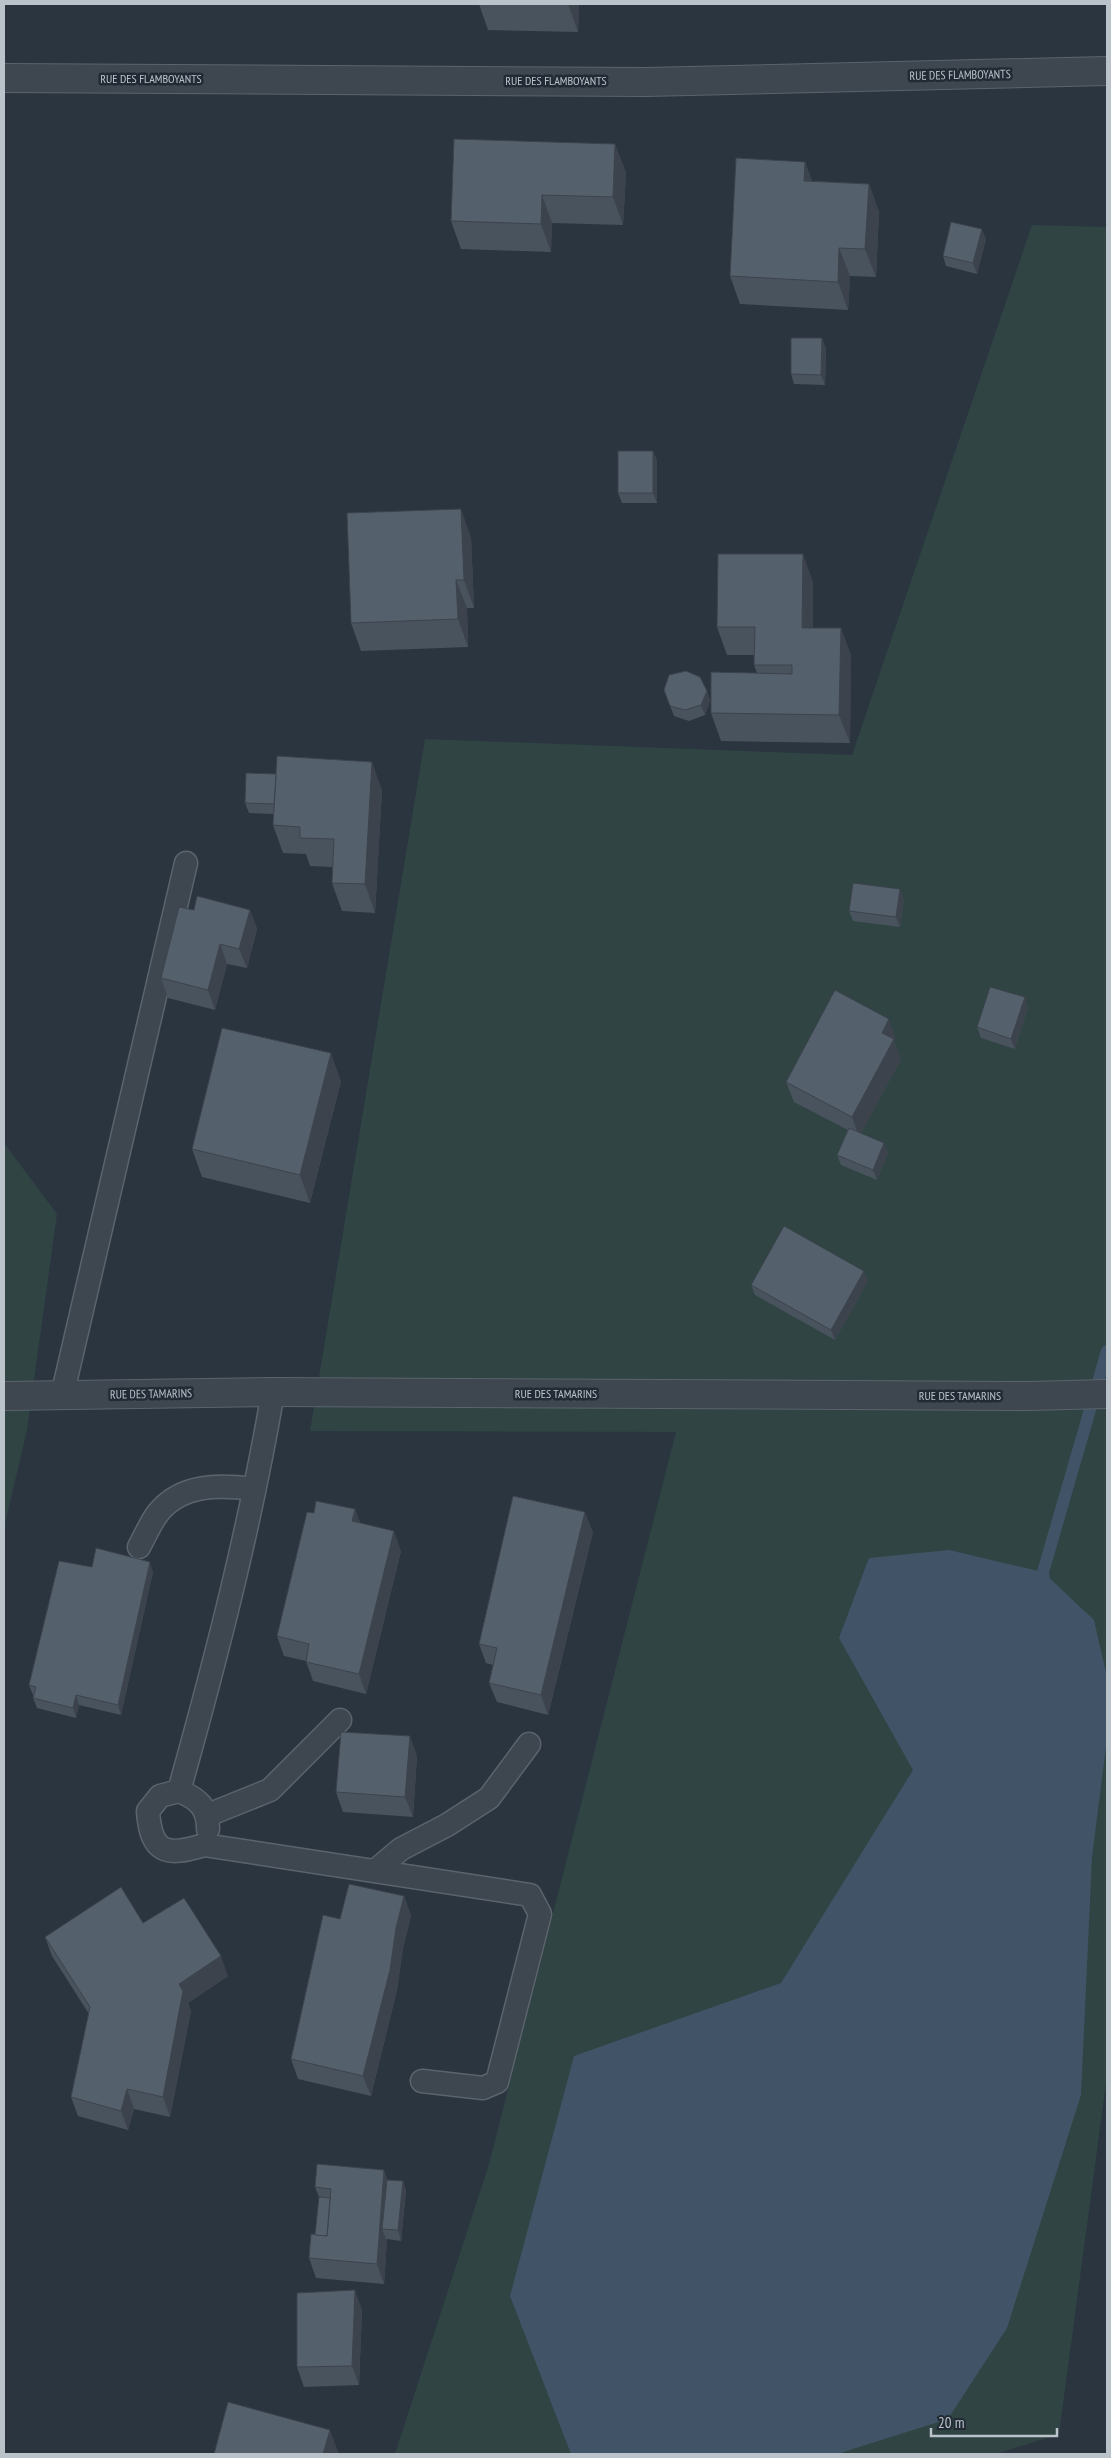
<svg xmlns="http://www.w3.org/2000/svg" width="1111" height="2458" viewBox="0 0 1111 2458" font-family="'PT Sans Narrow',sans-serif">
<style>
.green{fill:#2f4443}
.water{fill:#415467}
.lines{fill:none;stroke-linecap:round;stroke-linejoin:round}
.stream{stroke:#415467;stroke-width:12}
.service-casing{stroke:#5b646d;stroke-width:25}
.minor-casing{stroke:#5b646d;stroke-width:30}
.service{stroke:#3e4650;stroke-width:22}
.minor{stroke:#3e4650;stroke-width:28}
.wall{fill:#49535e}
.shaded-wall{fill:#3c434c}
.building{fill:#55606d;stroke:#3c434c}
.labels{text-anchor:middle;stroke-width:5;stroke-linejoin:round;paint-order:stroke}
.street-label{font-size:12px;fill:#bac2ca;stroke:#222b35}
</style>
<rect width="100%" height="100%" fill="#2a3540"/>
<!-- green -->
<g class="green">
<polygon points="1032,225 1107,227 1107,2076 1059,2434 996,2454 395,2454 489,2164 676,1432 310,1431 425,739 852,755"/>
<polygon points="4,1143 57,1214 27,1430 4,1528"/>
</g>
<!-- water -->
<polygon class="water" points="949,1550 1043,1572 1094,1620 1107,1677 1107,1739 1092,1857 1081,2095 1007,2328 948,2419 837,2454 571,2454 510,2296 574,2056 781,1983 913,1770 839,1638 869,1558"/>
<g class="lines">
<!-- stream -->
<polyline class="stream" points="1045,1589 1043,1572 1107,1351"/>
<!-- service casing -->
<g class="service-casing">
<g id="service">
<path d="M273,1392c-23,135 -57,267 -94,399l-19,5 -12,15c3,42 18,46 56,34l326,50 10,19 -43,168 -14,6 -61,-7"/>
<polyline points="62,1396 186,863"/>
<path d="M139,1547c6,-11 12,-25 19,-34 24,-30 62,-28 96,-24"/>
<path d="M179,1791c20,8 29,17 29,38"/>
<polyline points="208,1815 270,1790 340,1720"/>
<polyline points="375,1871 401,1849 447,1825 489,1798 529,1744"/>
</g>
</g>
<!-- minor casing -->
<g class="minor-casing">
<g id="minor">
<polyline points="4,78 646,82 1107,71"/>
<polyline points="4,1396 273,1392 1028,1396 1107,1394"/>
</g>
</g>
<!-- service -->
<use href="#service" class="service"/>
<!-- minor -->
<use href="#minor" class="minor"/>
</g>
<!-- wall -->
<g class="wall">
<polygon points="479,4 579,4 578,32 488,30"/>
<polygon points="805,162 812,181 869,184 879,212 876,277 850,276 848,310 740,304 730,276"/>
<polygon points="626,172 623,225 552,223 551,252 461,249 451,221"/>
<polygon points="986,239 977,274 946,266 943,256"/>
<polygon points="826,348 825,385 794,384 791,374"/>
<polygon points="653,451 657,461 657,503 622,503 618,493"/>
<polygon points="471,537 474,608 467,608 468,647 361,651 351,623"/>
<polygon points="813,582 813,628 841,628 851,656 850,743 721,741 711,713 757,673 754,665 754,655 727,655 717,627"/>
<polygon points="664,690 707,691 710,701 705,715 689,721 674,716"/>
<polygon points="382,790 375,913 342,911 332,883 332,867 310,866 306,854 283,853 273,825 273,814 249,813 245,803"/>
<polygon points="904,899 900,927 853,921 849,911"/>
<polygon points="194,910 250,910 257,929 247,968 227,964 215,1010 168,998 161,978"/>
<polygon points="1025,997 1028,1008 1015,1049 981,1038 977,1027"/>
<polygon points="896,1038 894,1041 901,1059 861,1133 888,1153 877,1180 841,1165 837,1155 848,1130 794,1102 786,1082"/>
<polygon points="341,1081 310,1203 202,1177 192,1149"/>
<polygon points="868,1281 835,1340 755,1295 751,1285"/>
<polygon points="355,1509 360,1523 401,1551 366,1694 313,1681 306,1661 284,1656 277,1636 314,1513"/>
<polygon points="593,1532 548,1715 497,1702 489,1683 493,1665 486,1663 479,1644"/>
<polygon points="92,1567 153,1572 121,1715 79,1705 76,1718 37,1708 33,1698 34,1696 33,1695 29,1685"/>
<polygon points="417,1756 413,1817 343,1812 336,1792"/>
<polygon points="404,1896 411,1916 403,1948 397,1990 371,2096 298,2079 291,2059 340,1919"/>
<polygon points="143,1923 228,1976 188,2003 191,2011 170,2117 134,2109 128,2130 78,2116 71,2097 89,2014 52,1956 45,1937"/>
<polygon points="387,2180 403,2181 406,2191 401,2241 387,2239 384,2284 316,2278 309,2258 315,2235 319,2197 315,2187"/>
<polygon points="362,2310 359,2385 304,2387 297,2367"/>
</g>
<!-- shaded-wall -->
<g class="shaded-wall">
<polygon points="568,4 579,4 578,32"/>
<polygon points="615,144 626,172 623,225 613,197"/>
<polygon points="805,162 815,190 804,181"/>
<polygon points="869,184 879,212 876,277 865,249"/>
<polygon points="542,195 552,223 551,252 541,224"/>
<polygon points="982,229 986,239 977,274 973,263"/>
<polygon points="839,248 850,276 848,310 838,282"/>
<polygon points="822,338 826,348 825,385 821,375"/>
<polygon points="653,451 657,461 657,503 653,493"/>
<polygon points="461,509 471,537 474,608 464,580"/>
<polygon points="803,554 813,582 813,656 802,628"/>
<polygon points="456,580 467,608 468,647 458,619"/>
<polygon points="841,628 851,656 850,743 839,715"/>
<polygon points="707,691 710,701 705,715 701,705"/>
<polygon points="372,762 382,790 375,913 365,884"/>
<polygon points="900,889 904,899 900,927 896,917"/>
<polygon points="250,910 257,929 247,968 239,949"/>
<polygon points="220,944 227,964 215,1010 208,990"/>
<polygon points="1025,997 1028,1008 1015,1049 1011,1039"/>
<polygon points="889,1019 896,1038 894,1041 901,1059 859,1137 852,1117 882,1033"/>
<polygon points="331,1053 341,1081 310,1203 300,1175"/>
<polygon points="884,1143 888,1153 877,1180 873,1170"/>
<polygon points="864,1271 868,1281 835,1340 831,1330"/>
<polygon points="355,1509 362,1528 352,1521"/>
<polygon points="585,1512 593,1532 548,1715 541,1695"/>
<polygon points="394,1531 401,1551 366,1694 359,1674"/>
<polygon points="150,1562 153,1572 121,1715 118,1705"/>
<polygon points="76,1695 79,1705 76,1718 73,1708"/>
<polygon points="410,1736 417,1756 413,1817 405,1797"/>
<polygon points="404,1896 411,1916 403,1948 397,1990 371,2096 363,2076 396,1928"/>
<polygon points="221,1956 228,1976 188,2003 191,2011 170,2117 163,2097 179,1984"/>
<polygon points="127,2089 134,2109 128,2130 121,2111"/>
<polygon points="384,2170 391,2190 382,2229 386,2239 387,2239 384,2284 377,2264"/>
<polygon points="403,2181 406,2191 401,2241 398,2230"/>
<polygon points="355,2290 362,2310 359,2385 352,2366"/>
<polygon points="330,2430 339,2454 323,2454"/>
</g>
<!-- building -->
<g class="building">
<polygon points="454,139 615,144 613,197 542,195 541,224 451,221"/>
<polygon points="736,158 805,162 804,181 869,184 865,249 839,248 838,282 730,276"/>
<polygon points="951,222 982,229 973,263 943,256"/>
<polygon points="791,338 822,338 821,375 791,374"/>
<rect x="618" y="451" width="35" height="42"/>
<polygon points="461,509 464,580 456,580 458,619 351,623 347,513"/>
<polygon points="718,554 803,554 802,628 841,628 839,715 711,713 711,672 792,674 792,665 754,665 755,627 717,627"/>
<polygon points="686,671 700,677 707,691 701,705 685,710 670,706 664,690 669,675"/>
<polygon points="277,756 372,762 365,884 332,883 334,839 300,838 300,827 273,825"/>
<polygon points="246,773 276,774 274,804 245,803"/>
<polygon points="853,883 900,889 896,917 849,911"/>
<polygon points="197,896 250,910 239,949 220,944 208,990 161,978 179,907 194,910"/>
<polygon points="990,987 1025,997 1011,1039 977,1027"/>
<polygon points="835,990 889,1019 882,1033 894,1039 852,1117 786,1082"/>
<polygon points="222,1028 331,1053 300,1175 192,1149"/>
<polygon points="849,1128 884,1143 873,1170 837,1155"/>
<polygon points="784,1226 864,1271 831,1330 751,1285"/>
<polygon points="513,1496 585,1512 541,1695 489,1683 497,1648 479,1644"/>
<polygon points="316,1501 355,1509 352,1521 394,1531 359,1674 306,1662 309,1644 277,1636 307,1512 314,1513"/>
<polygon points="96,1548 150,1562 118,1705 76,1695 73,1708 33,1698 36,1687 29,1685 59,1561 92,1567"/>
<polygon points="341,1732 410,1736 405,1797 336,1792"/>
<polygon points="349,1884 404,1896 396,1928 390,1970 363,2076 291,2059 323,1915 340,1919"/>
<polygon points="121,1887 143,1923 184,1898 221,1956 179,1984 183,1991 163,2097 127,2089 121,2111 71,2097 90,2007 45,1937"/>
<polygon points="317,2164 384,2170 377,2264 309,2258 311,2234 327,2236 331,2189 315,2187"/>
<polygon points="387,2180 403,2181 398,2230 382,2229"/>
<polygon points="319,2197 330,2198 327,2236 315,2235"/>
<polygon points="355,2290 352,2366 297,2367 297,2293"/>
<polygon points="228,2402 330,2430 323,2454 214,2454"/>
</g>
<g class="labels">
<!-- street labels -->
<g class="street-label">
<text transform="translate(960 75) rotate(-1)" y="4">RUE DES FLAMBOYANTS</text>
<text x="151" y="83">RUE DES FLAMBOYANTS</text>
<text x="556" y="85">RUE DES FLAMBOYANTS</text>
<text transform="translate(151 1394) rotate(-1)" y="4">RUE DES TAMARINS</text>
<text x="556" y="1398">RUE DES TAMARINS</text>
<text x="960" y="1400">RUE DES TAMARINS</text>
</g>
</g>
<!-- border -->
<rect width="1111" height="2458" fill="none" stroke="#bac2ca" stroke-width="10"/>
<!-- scale -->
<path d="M931 2428v8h126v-8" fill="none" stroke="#bac2ca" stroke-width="2.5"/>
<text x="938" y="2428" font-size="15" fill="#bac2ca" stroke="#222b35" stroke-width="4" paint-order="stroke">20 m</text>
</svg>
